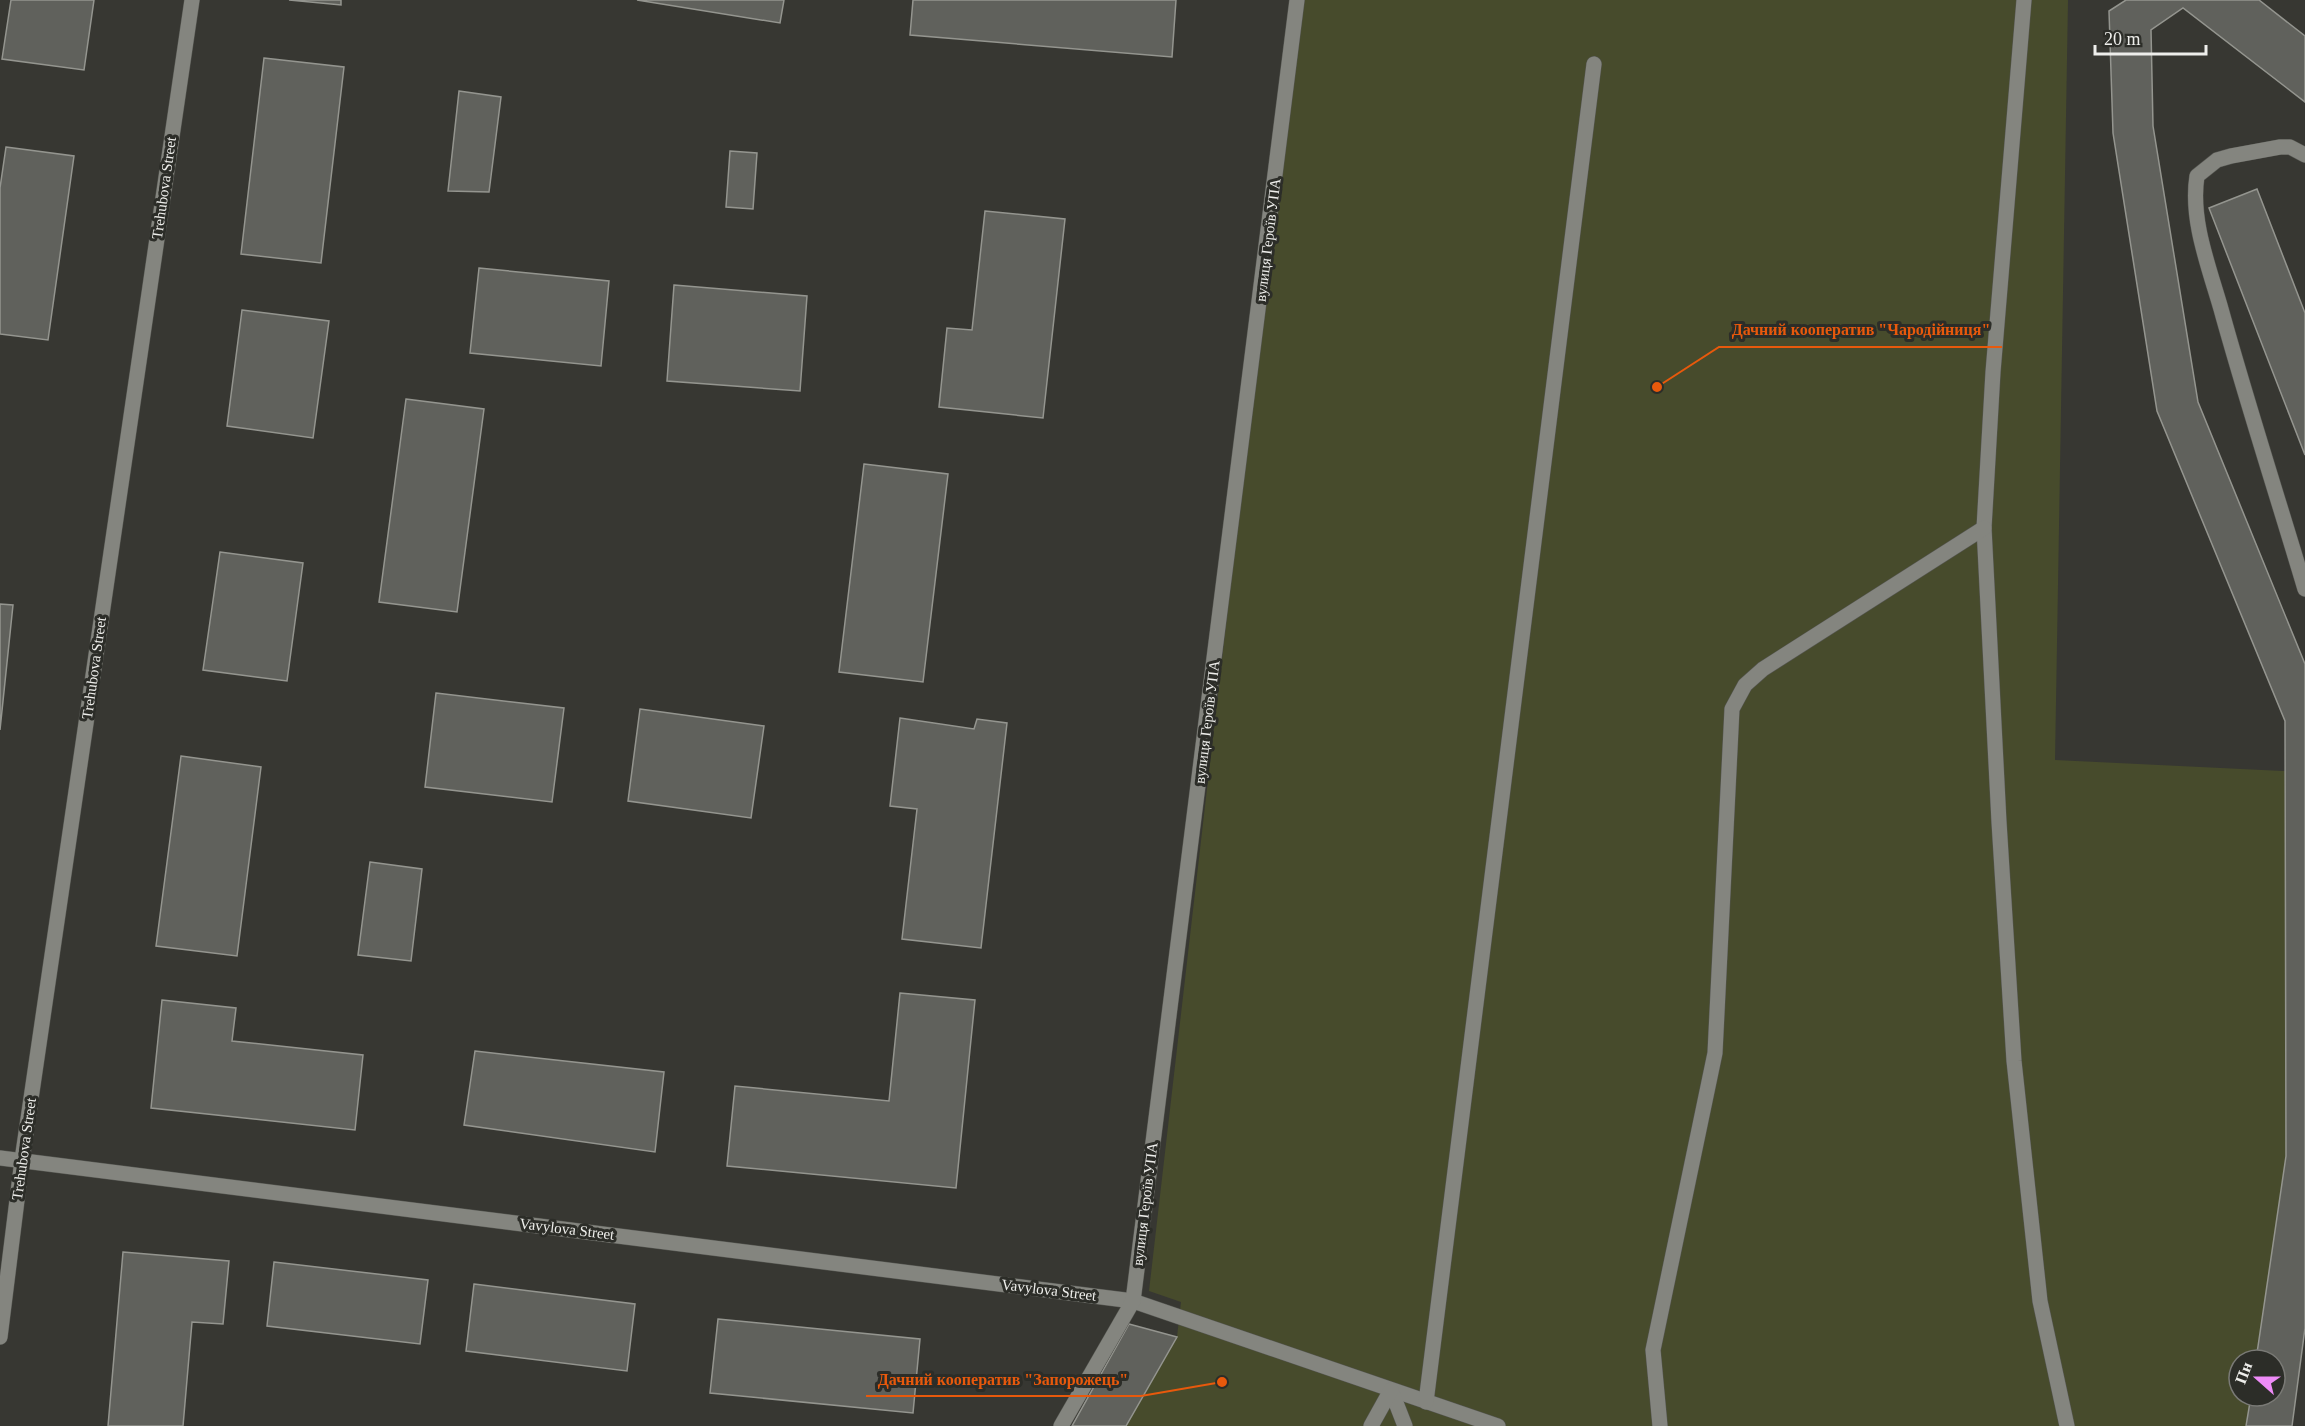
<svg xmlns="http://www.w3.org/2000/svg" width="2305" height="1426" viewBox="0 0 2305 1426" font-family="Georgia,serif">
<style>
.green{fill:#474b2c}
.building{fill:#60615c;stroke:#94958f;stroke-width:1.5}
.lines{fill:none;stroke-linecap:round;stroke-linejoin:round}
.service-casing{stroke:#545550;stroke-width:16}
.minor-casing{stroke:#545550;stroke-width:16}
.service{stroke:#84857f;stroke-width:15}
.minor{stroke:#84857f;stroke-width:15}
.labels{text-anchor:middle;stroke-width:6;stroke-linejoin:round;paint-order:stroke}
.street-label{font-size:15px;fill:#eeeeeb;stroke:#2c2d28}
.leader{fill:none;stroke:#e8590c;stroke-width:2}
.callout-dot{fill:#e8590c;stroke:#2c2d28;stroke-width:2}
.callout-label{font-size:16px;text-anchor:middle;font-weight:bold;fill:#e8590c;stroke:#2c2d28;stroke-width:6;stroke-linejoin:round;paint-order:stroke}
</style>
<rect width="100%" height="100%" fill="#373732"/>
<!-- green -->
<polygon class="green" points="1289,0 2068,0 2055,760 2305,772 2305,1189 2275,1360 2239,1360 2239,1396 2274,1396 2269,1426 1126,1426 1177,1337 1181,1302 1149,1291 1297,10"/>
<!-- building -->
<g class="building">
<polygon points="11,0 94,0 84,70 2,59"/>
<polygon points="289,0 341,0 341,5"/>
<polygon points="637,0 784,0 780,23"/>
<polygon points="913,0 1176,0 1172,57 910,35"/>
<polygon points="2126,0 2259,0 2305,36 2305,102 2183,8 2151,30 2153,126 2198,402 2305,664 2305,1328 2292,1426 2246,1426 2251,1396 2275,1396 2275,1360 2256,1360 2286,1156 2285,721 2157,411 2113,133 2109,11"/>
<polygon points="264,58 344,67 321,263 241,254"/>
<polygon points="459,91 501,97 489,192 448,191"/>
<polygon points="6,147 74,156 48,340 0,334 0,188"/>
<polygon points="730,151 757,153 753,209 726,207"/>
<polygon points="2257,189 2305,313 2305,455 2209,208"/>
<polygon points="985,211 1065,219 1043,418 939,407 947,328 972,330"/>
<polygon points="479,268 609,281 601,366 470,353"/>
<polygon points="674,285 807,296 800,391 667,381"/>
<polygon points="242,310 329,321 313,438 227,426"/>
<polygon points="406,399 484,409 457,612 379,602"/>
<polygon points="864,464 948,474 923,682 839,672"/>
<polygon points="220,552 303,563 287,681 203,670"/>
<polygon points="0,604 13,605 0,730"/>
<polygon points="436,693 564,708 552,802 425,787"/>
<polygon points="640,709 764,726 751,818 628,801"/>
<polygon points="900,718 974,729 977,719 1007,723 981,948 902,939 917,809 890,806"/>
<polygon points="181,756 261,767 237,956 156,946"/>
<polygon points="370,862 422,869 411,961 358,955"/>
<polygon points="900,993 975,1000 956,1188 727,1166 735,1086 889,1101"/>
<polygon points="162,1000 236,1008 232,1041 363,1055 355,1130 151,1108"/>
<polygon points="475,1051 664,1072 655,1152 464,1125"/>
<polygon points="123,1252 229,1261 223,1324 192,1322 183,1426 108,1426"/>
<polygon points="274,1262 428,1280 420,1344 267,1326"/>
<polygon points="474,1284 635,1304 627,1371 466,1351"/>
<polygon points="718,1319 920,1339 913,1413 710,1393"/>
<polygon points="1129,1324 1177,1337 1126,1426 1072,1426"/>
</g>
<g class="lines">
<!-- service casing -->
<g class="service-casing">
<g id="service">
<polyline points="2024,0 1993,372 1984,528 1999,822 2014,1061 2040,1301 2067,1426"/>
<path d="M2305,155l-15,-8h-10l-49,9 -14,4 -20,16c-7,44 12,91 24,133 26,94 56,186 84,280"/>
<polyline points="1133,1301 1498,1426"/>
<polyline points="1391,1390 1405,1426"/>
<polyline points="1426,1402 1594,64"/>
<polyline points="1371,1426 1391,1390"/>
<polyline points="1660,1426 1653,1350 1715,1053 1732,709 1745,685 1763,669 1984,528"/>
</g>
</g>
<!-- minor casing -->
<g class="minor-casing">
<g id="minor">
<polyline points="0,1158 1133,1301"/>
<polyline points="0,1337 22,1160 192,0"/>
<polyline points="1061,1426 1133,1301 1297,0"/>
</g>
</g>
<!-- service -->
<use href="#service" class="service"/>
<!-- minor -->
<use href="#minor" class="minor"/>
</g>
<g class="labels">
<!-- street labels -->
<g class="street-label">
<text transform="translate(164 188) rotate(-82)" y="5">Trehubova Street</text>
<text transform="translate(1268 240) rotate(-83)" y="5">вулиця Героїв УПА</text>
<text transform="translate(94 668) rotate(-82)" y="5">Trehubova Street</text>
<text transform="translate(1207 722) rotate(-83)" y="5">вулиця Героїв УПА</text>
<text transform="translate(24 1149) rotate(-82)" y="5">Trehubova Street</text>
<text transform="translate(1145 1204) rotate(-83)" y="5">вулиця Героїв УПА</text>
<text transform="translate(567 1229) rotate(7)" y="5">Vavylova Street</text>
<text transform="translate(1049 1290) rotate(7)" y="5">Vavylova Street</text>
</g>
</g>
<!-- callouts -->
<path class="leader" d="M1657 387L1719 347H2002M1222 1382L1141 1396H866"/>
<g class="callout-dot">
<circle cx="1657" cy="387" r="6"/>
<circle cx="1222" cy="1382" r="6"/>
</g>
<g class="callout-label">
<text x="1861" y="335">Дачний кооператив "Чародійниця"</text>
<text x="1003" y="1385">Дачний кооператив "Запорожець"</text>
</g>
<!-- north arrow -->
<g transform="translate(2257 1378) rotate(291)"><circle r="28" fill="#2c2d28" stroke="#7a7a76" stroke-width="1.5"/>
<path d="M0-4.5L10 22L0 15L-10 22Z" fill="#ee8bf7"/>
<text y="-9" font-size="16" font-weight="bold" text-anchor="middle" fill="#eeeeeb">Пн</text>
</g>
<!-- scale -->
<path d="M2095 45v9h111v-9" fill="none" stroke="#eeeeeb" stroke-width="3"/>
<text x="2104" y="45" font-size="18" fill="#eeeeeb" stroke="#2c2d28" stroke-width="4.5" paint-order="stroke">20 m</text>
</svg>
